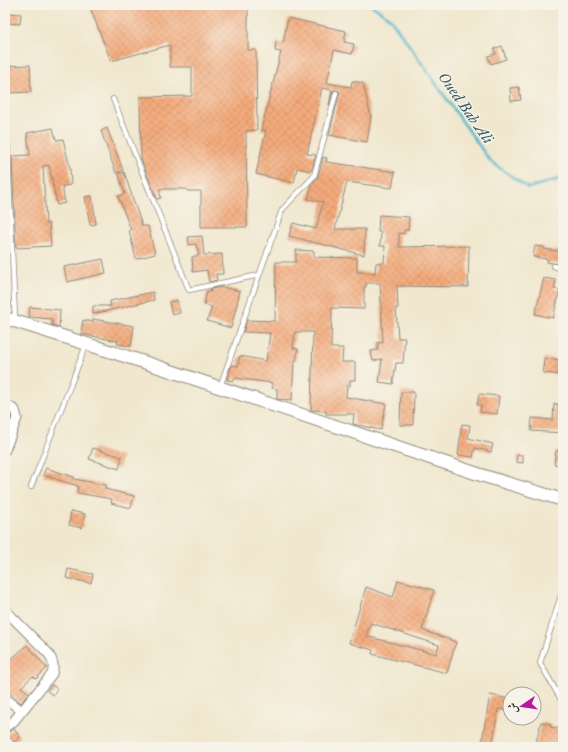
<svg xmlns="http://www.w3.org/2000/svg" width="568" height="752" viewBox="0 0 568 752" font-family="'IM FELL Great Primer',Amiri,serif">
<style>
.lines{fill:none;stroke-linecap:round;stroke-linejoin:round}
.stream{stroke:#4db6ca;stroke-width:2.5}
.building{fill:url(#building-cross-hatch);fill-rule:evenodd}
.service-casing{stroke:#8e897c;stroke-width:6}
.minor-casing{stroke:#8e897c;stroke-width:11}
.secondary-casing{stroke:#8e897c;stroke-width:14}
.service{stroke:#fff;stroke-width:4.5}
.minor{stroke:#fff;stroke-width:9}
.secondary{stroke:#fff;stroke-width:12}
.labels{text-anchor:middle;stroke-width:3;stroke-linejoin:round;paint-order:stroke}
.water-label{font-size:15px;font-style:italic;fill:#375c63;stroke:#f7f3e8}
</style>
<defs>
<pattern id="building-cross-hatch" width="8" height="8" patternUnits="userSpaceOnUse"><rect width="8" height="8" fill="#f4ab7b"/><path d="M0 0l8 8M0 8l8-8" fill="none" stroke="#d1936a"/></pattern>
</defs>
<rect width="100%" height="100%" fill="#f7f3e8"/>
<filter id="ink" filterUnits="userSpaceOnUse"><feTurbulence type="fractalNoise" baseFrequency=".025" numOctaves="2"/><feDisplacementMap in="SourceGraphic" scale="8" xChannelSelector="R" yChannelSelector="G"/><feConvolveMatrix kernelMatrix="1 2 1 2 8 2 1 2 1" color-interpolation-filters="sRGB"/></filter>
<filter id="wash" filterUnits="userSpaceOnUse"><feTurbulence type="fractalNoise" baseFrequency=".012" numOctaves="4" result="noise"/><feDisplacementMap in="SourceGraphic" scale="16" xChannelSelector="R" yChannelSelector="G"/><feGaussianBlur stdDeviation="0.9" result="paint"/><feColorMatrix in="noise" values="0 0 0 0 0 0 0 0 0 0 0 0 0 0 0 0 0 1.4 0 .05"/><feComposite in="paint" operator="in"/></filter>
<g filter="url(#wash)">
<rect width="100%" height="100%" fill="#f0e7ce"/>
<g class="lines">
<!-- stream -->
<polyline class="stream" points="371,5 390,18 490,161 528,188 563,178"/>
</g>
<g id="blocks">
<!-- building -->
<g class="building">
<polygon points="89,5 248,5 248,50 256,50 257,130 246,131 247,227 201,227 201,191 187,191 187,189 159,189 161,198 157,199 141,159 140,97 192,96 192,67 170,67 170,45 111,61"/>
<polygon points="8,13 21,14 20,24 7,23"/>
<polygon points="288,18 346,31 344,42 354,44 352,54 334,50 327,83 351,87 352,81 363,83 371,117 367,142 329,135 340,92 337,90 333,91 329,105 332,90 322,88 307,154 316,155 311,171 297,168 294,183 256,174 266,130 261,130 281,52 275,51 276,42 283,43"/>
<polygon points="502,46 506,59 491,64 488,56 496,54 494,49"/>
<polygon points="30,65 31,92 9,93 8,66"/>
<polygon points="519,87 521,100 511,101 510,88"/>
<polygon points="53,128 56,140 63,139 70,168 71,185 62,186 65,203 57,205 49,165 43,166 46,224 49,224 51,246 16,248 12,156 30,155 27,133"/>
<polygon points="107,128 123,170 116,173 101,131"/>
<polygon points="323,157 327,158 326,162 395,172 392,188 347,182 335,229 365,229 364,255 289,236 293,223 316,229 323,202 308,199 312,184 318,177"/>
<polygon points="124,172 142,226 148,226 155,254 136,259 129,230 131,230 118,196 125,194 118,173"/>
<polygon points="92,196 96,224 90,225 85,197"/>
<polygon points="379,215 409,217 408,230 404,230 404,234 399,233 399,247 469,246 468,287 397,286 398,308 396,308 398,338 405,338 403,363 396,363 393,384 379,382 382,359 373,361 371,351 378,350 378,342 383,343 380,283 366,283 366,287 364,287 364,309 332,308 331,348 343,348 342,362 355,362 355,380 350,380 350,386 347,385 346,397 386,404 381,430 353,424 354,414 326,414 326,411 311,410 313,332 295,332 293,348 298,349 296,361 294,361 292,400 277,399 277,389 272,388 272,383 234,378 234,381 227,380 232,365 238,366 240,356 266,361 270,333 243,332 247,320 275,321 276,262 296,262 296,250 314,251 314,257 357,258 357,272 375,273 376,263 384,263 385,246 380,246 381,232 378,232"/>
<polygon points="202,236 204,255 222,254 223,274 216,274 217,280 209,282 207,270 193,272 192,257 199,255 196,244 189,245 188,237"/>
<polygon points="535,246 544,247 544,249 563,252 563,265 547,262 548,259 533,257"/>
<polygon points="103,259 106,273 67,282 64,267"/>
<polygon points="544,278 556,280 554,289 560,290 553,318 535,314"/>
<polygon points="222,287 240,291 231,328 207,321 212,307 204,305 207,291 211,292 210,289"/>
<polygon points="153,292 154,300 93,314 93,306 111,306 110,301"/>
<polygon points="177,300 180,313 172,315 169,302"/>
<polygon points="30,307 60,310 59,327 52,325 52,319 29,317"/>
<polygon points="93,319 134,326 131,346 117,344 118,341 81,334 83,320 93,322"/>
<polygon points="544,358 563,360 563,375 543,373"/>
<polygon points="401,392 414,392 413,425 400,425"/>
<polygon points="479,394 499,396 497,414 480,412 481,405 477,405"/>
<polygon points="554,404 563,405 563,433 531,431 532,418 553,420"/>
<polygon points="5,411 10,414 11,418 5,432"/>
<polygon points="462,424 470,425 468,438 493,444 491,452 475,448 473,457 458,455"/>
<polygon points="93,448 122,457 119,469 89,459"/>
<polygon points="556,451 563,452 563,465 554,464"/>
<polygon points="517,455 523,455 523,463 516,462"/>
<polygon points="46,468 74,477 74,479 106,485 105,489 134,496 131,508 111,503 112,499 77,493 78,486 43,475"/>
<polygon points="71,511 85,514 82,528 69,525"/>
<polygon points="68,569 93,574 91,583 66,578"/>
<path d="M398,580l36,10 -12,40 34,12 -9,31 -75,-19 1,-4 -24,-7 17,-56 27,10zM371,623l68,22 -3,9 -70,-18z"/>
<polygon points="27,645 47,668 36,679 33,676 21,687 29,693 21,703 5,688 5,659 8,662"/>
<polygon points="52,685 57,689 53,695 47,691"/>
<polygon points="490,695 510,699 510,711 498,709 492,747 481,747"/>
<polygon points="541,722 551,724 550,727 563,729 563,747 535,747"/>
<polygon points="14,729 20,737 14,742 7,733"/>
</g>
</g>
</g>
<g filter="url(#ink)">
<use href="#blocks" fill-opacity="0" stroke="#8e897c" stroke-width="1"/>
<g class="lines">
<!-- service casing -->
<g class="service-casing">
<g id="service">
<polyline points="5,86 15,320"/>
<polyline points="113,99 189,290 259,275"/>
<polyline points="554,266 563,270"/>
<polyline points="220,387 282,210 314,176 336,93"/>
<polyline points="31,487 86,345"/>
<polyline points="563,589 540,663 563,703"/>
</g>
</g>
<!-- minor casing -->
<g class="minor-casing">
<g id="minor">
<polyline points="5,404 15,410 17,418 5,450"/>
<path d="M5,610l43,43c5,7 7,13 4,21l-30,37 -17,-13"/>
<polyline points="5,727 13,722 22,711"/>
</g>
</g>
<!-- secondary casing -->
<g class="secondary-casing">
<polyline id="secondary" points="5,318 153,365 484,476 563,500"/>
</g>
<!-- service -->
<use href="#service" class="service"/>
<!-- minor -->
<use href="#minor" class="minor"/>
<!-- secondary -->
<use href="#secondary" class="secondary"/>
</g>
</g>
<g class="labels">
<!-- water labels -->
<g class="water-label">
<text transform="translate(466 108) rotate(55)" y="5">Oued Bab Ali</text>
</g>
</g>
<!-- margin -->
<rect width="568" height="752" fill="none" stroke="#f7f3e8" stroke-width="20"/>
<!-- north arrow -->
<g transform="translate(522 706) rotate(257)"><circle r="19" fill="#f7f3e8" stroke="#a5a39c"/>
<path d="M0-3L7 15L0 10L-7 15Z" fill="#b5179e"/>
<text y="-6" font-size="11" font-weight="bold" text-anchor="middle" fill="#2b2b2b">ش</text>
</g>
</svg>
